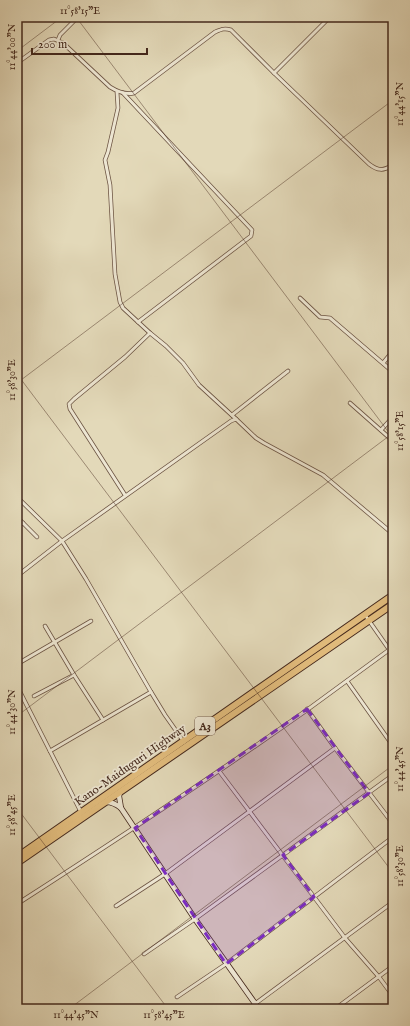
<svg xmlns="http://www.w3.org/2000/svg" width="410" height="1026" viewBox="0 0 410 1026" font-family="'IM FELL English',serif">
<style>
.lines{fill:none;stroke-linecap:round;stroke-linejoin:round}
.street-casing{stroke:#6c5443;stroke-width:4.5}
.secondary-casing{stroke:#44281c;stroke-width:6}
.highway-casing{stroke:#44281c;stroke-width:8}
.street{stroke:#ede6d2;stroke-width:3}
.secondary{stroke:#ede6d2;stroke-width:4.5}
.highway{stroke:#e2bc7c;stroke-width:6}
.marked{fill:#7b2cbf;fill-opacity:0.2;stroke:#7b2cbf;stroke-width:3;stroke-dasharray:8 5;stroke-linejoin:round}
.ticks{fill:none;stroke:#44281c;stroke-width:1;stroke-opacity:0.45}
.labels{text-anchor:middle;stroke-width:3.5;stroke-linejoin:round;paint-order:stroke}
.shield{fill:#ede6d2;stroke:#776153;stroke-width:1}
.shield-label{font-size:11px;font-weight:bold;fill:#44281c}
.street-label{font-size:12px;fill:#44281c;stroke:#ede6d2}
.neatline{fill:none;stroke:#44281c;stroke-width:1.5}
.ticks-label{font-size:10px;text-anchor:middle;fill:#44281c}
</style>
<rect width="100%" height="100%" fill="#e3d9b9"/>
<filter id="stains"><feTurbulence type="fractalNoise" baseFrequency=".005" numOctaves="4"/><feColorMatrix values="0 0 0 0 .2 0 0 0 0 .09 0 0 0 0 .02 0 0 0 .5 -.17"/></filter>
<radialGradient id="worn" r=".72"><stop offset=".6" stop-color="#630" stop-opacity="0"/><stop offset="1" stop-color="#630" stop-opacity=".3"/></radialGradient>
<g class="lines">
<!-- street casing -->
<g class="street-casing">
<g id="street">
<polyline points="389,17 393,21"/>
<polyline points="58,40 60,35 78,17"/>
<path d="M17,63l32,-23 5,-1 9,4 47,44c8,5 15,8 24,6l81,-61c7,-3 10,-4 16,-2l43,43 56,-56"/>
<path d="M274,73l95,91c9,7 14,7 24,1"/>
<polyline points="117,92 118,108 108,152 105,160 110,185 115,274 120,302 123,308 150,333 166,346 183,363 199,385 236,419"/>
<polyline points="123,93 252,230 251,236 138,322"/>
<polyline points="300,298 320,317 330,318 393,372"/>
<polyline points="383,363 393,351"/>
<polyline points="350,403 393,441"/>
<polyline points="232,415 288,371"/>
<polyline points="381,430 393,417"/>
<polyline points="125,495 70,409 69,404 74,399 125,357 150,333"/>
<polyline points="17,497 62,541 86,579 151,692 165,715 184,742"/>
<polyline points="17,517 37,537"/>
<polyline points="17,527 23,523"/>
<polyline points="17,576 62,541 231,421 236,419 256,438 264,443 323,475 393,534"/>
<polyline points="365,615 393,655"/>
<polyline points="45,626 74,675 103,720"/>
<polyline points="19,663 91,621"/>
<polyline points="347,681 393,746"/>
<polyline points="17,686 81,812"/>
<polyline points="34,696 74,675"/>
<polyline points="307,709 335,748 393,824"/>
<polyline points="50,751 151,692"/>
<polyline points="219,771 345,938 379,977 393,996"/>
<path d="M17,904c98,-63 195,-127 290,-194 29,-21 57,-42 86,-63"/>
<polyline points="116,906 165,874 335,748"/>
<polyline points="144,954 195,919 393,775"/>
<polyline points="177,997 226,964 393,837"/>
<polyline points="248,1009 393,902"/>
<polyline points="335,1009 393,966"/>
</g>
</g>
<!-- secondary casing -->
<g class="secondary-casing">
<g id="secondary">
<polyline points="120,792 119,796 121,808"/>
<path d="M106,802c6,0 10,2 15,6l74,111 64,90"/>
</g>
</g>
<!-- highway casing -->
<g class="highway-casing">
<g id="highway">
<polyline points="17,857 393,595"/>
<polyline points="17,863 393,604"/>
</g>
</g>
<!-- street -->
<use href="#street" class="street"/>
<!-- secondary -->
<use href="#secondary" class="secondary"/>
<!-- highway -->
<use href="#highway" class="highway"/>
</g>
<!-- marked area -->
<path class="marked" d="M307,709l62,84 -86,62 31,42 -88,67 -91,-136z"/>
<!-- ticks -->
<path class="ticks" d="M76,17l317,421M17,51l45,-34M17,374l376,499M17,383l376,-283M17,716l376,-283M17,808l151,201M69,1009l324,-244"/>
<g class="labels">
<!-- shield labels -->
<rect class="shield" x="195" y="717" width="20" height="18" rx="3"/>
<g class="shield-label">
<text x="205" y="730">A3</text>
</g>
<!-- street labels -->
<g class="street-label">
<text transform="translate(130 765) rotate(-35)" y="4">Kano-Maiduguri Highway</text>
</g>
</g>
<!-- margin -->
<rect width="410" height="1026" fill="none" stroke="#e3d9b9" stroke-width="44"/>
<!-- scale -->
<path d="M32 48v6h115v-6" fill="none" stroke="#44281c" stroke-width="2"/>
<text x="38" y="48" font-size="12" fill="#44281c" stroke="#ede6d2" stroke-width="3" paint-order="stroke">200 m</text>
<rect x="22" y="22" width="366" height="982" class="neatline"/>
<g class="ticks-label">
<text x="80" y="14">11°58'15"E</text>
<text transform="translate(11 47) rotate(-90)" y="4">11°44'00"N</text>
<text transform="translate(399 104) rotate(-90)" y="4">11°44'15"N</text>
<text transform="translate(11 380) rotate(-90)" y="4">11°58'30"E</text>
<text transform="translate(399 431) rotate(-90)" y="4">11°58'15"E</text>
<text transform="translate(11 712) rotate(-90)" y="4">11°44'30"N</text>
<text transform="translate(399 769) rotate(-90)" y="4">11°44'45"N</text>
<text transform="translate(11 815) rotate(-90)" y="4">11°58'45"E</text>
<text transform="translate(399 866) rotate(-90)" y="4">11°58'30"E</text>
<text x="76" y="1018">11°44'45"N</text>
<text x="164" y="1018">11°58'45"E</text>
</g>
<rect width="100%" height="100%" filter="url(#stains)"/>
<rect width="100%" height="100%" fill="url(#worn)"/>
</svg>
